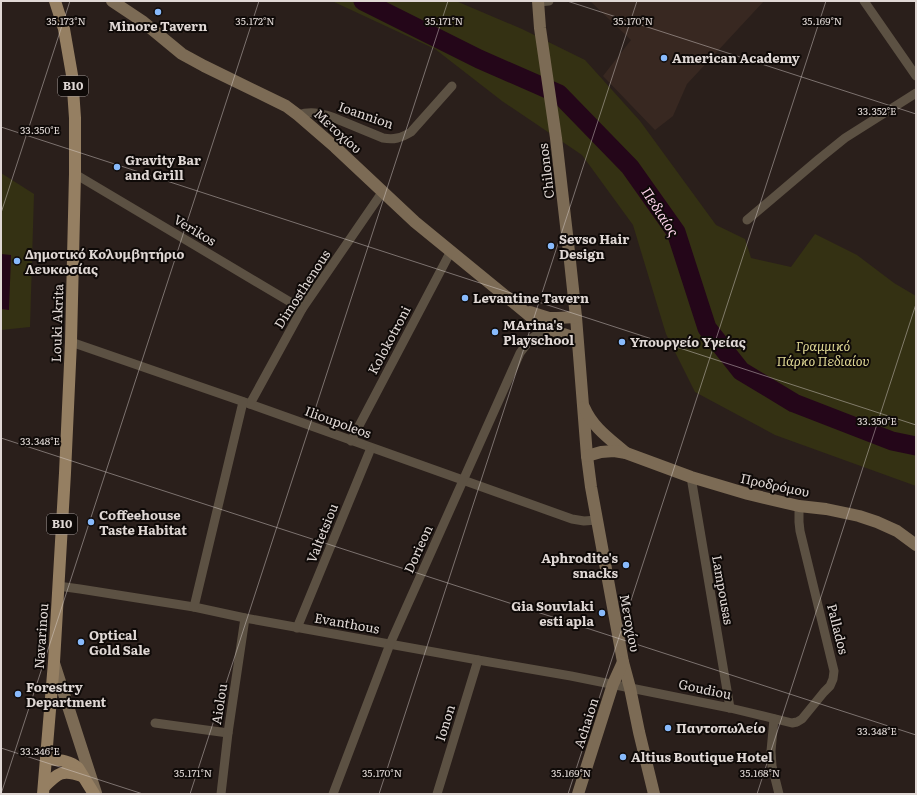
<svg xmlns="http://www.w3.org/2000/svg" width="917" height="795" viewBox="0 0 917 795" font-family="Literata,serif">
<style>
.built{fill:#382821}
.green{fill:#343113}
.water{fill:#240619}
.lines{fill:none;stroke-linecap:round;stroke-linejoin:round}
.river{stroke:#240619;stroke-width:19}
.street{stroke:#5c5143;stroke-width:9}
.secondary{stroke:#7c6b55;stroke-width:12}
.primary{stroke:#957f62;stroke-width:12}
.ticks{fill:none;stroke:#e0d8d5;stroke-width:1;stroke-opacity:0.45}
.poi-dot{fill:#88bafc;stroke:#0f0a08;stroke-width:1.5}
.labels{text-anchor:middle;stroke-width:4;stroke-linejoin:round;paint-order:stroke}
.shield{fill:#0f0a08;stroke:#a19a98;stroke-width:1}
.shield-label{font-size:12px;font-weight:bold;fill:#e0d8d5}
.poi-label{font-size:13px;font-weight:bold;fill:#e0d8d5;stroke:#0f0a08;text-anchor:start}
.street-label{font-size:13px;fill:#e0d8d5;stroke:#0f0a08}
.park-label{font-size:13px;font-style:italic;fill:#ded793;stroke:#0f0a08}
.water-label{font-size:14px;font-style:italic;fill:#fbd3e9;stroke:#0f0a08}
.ticks-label{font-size:10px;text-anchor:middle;fill:#e0d8d5;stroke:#0f0a08;stroke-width:4;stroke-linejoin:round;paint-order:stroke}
</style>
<rect width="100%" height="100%" fill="#2a1f1b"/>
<!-- built -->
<polygon class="built" points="590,1 764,1 687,84 673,116 655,130 603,76 631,40"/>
<!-- green -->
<g class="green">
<polygon points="332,1 456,1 522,29 585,60 640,121 716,225 745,239 751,258 791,267 815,234 857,255 894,283 916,296 916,486 775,435 695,392 666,334 633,225 582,155 502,101 435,49"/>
<polygon points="1,173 34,194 30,327 1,330"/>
</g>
<!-- water -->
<polygon class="water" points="1,254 11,255 9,310 1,309"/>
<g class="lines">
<!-- river -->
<polyline class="river" points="363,1 479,59 559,94 630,167 676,232 707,328 741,371 794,403 892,441 916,446"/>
<!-- street -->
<g class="street">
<polyline points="864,1 916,76"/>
<polyline points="538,2 549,1"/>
<path d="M298,115c12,-4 22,-2 34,2l51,21c11,2 18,0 28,-6l41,-46"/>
<polyline points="75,174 302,309"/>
<polyline points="747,220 819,159 845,138 916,93"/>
<polyline points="71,342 250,404 572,519 584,521 597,520"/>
<polyline points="250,404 302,309 383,191"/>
<polyline points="351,441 451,251"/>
<polyline points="691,477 730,708"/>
<polyline points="58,586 80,589 194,607 245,618 478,660 571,676 730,708 792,723 797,722 802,719 824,692 830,686 833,679 834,671 800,531 799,522 799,506"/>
<polyline points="194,607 243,402"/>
<polyline points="297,628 371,448"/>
<polyline points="774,719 771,751 772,766 779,794"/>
<polyline points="155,723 228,733"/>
<polyline points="221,794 228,733 245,618"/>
<path d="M333,794l57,-150 130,-291c10,-14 13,-18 30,-24"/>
<polyline points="437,794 478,660"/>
</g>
<!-- secondary -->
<g class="secondary">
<path d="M112,1l30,20 40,33 22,12 82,40 12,9 37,32 80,75 121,99c12,9 27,13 41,17"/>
<polyline points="538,1 540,28 556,138 569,252 576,317 587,456 591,487 623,662 630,688 639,732 654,794"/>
<polyline points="530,312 549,318 557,318 576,317"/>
<path d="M584,407c9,21 26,32 42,46"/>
<polyline points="587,456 601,452 614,451 626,453 691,477 748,494 799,506 826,509 859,516 877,522 897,531 916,545"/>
<polyline points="54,663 96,793"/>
<polyline points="578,794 613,684 623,662"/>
</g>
<!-- primary -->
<g class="primary">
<path d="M46,759c11,1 24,1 32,9l16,26"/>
<path d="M44,787c14,-14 18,-18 38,-11"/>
<polyline points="43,794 54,662 65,473 71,342 75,174 75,118 72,75 64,29 55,1"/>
</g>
</g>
<!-- ticks -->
<path class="ticks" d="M567,1l349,113M1,127l915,298M1,213l69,-212M1,438l915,297M1,748l142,46M1,794l258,-793M190,794l258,-793M379,794l258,-793M568,794l258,-793M757,794l159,-490"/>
<!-- markers -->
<g class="poi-dot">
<circle cx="158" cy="12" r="4"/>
<circle cx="664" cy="58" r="4"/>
<circle cx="117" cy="167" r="4"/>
<circle cx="551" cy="246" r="4"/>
<circle cx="17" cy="261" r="4"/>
<circle cx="465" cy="298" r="4"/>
<circle cx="495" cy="332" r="4"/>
<circle cx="622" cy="342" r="4"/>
<circle cx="91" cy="522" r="4"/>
<circle cx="626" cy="565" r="4"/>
<circle cx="602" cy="613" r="4"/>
<circle cx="81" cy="642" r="4"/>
<circle cx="18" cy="694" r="4"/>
<circle cx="668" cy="728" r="4"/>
<circle cx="623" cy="757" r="4"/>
</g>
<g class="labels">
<!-- shield labels -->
<g class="shield">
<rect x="58" y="76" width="30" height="20" rx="3"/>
<rect x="47" y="514" width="30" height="20" rx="3"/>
</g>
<g class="shield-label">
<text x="73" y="90">B10</text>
<text x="62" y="528">B10</text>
</g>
<!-- poi labels -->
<g class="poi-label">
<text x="158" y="31" text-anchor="middle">Minore Tavern</text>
<text x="672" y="63">American Academy</text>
<text x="125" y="165">Gravity Bar<tspan x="125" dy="15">and Grill</tspan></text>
<text x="559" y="244">Sevso Hair<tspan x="559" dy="15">Design</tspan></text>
<text x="25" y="259">Δημοτικό Κολυμβητήριο<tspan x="25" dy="15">Λευκωσίας</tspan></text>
<text x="473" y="303">Levantine Tavern</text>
<text x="503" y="330">MArina's<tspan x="503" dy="15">Playschool</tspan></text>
<text x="630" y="347">Υπουργείο Υγείας</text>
<text x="99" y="520">Coffeehouse<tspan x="99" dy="15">Taste Habitat</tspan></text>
<text x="618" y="563" text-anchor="end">Aphrodite's<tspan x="618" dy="15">snacks</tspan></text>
<text x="594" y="611" text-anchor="end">Gia Souvlaki<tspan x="594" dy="15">esti apla</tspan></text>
<text x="89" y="640">Optical<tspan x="89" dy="15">Gold Sale</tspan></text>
<text x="26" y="692">Forestry<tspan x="26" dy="15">Department</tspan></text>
<text x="676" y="733">Παντοπωλείο</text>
<text x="631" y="762">Altius Boutique Hotel</text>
</g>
<!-- street labels -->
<g class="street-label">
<text transform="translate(366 115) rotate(19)" y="5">Ioannion</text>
<text transform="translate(338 131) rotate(42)" y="5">Μετοχίου</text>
<text transform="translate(546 171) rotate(-97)" y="5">Chilonos</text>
<text transform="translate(195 230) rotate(31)" y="5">Verikos</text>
<text transform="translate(302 289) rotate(-57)" y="5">Dimosthenous</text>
<text transform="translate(57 323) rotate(-88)" y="5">Louki Akrita</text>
<text transform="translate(389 340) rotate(-62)" y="5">Kolokotroni</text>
<text transform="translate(338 422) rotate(20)" y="5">Ilioupoleos</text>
<text transform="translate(775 485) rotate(12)" y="5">Προδρόμου</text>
<text transform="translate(322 533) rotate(-68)" y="5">Valtetsiou</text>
<text transform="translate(418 549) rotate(-66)" y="5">Dorieon</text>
<text transform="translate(723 590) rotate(80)" y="5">Lampousas</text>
<text transform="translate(347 623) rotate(10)" y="5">Evanthous</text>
<text transform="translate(630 623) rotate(79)" y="5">Μετοχίου</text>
<text transform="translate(838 629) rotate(76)" y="5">Pallados</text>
<text transform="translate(41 636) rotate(-86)" y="5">Navarinou</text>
<text transform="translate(705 689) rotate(12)" y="5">Goudiou</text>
<text transform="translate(219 704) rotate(-81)" y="5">Aiolou</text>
<text transform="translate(445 723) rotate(-73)" y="5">Ionon</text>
<text transform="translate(586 723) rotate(-72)" y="5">Achaion</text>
</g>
<!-- park labels -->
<g class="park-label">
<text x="823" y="351">Γραμμικό<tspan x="823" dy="15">Πάρκο Πεδιαίου</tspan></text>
</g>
<!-- water labels -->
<g class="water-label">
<text transform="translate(660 212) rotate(57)" y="5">Πεδιαίος</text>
</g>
</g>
<g class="ticks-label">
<text x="66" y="25">35.173°N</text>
<text x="255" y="25">35.172°N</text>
<text x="444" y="25">35.171°N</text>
<text x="633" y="25">35.170°N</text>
<text x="822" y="25">35.169°N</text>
<text x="877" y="115">33.352°E</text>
<text x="40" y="134">33.350°E</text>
<text x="877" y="425">33.350°E</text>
<text x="40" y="445">33.348°E</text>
<text x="877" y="735">33.348°E</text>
<text x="40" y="755">33.346°E</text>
<text x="193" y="777">35.171°N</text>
<text x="382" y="777">35.170°N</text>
<text x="571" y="777">35.169°N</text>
<text x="760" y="777">35.168°N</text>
</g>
<!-- border -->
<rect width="917" height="795" fill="none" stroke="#e0d8d5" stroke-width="4"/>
</svg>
